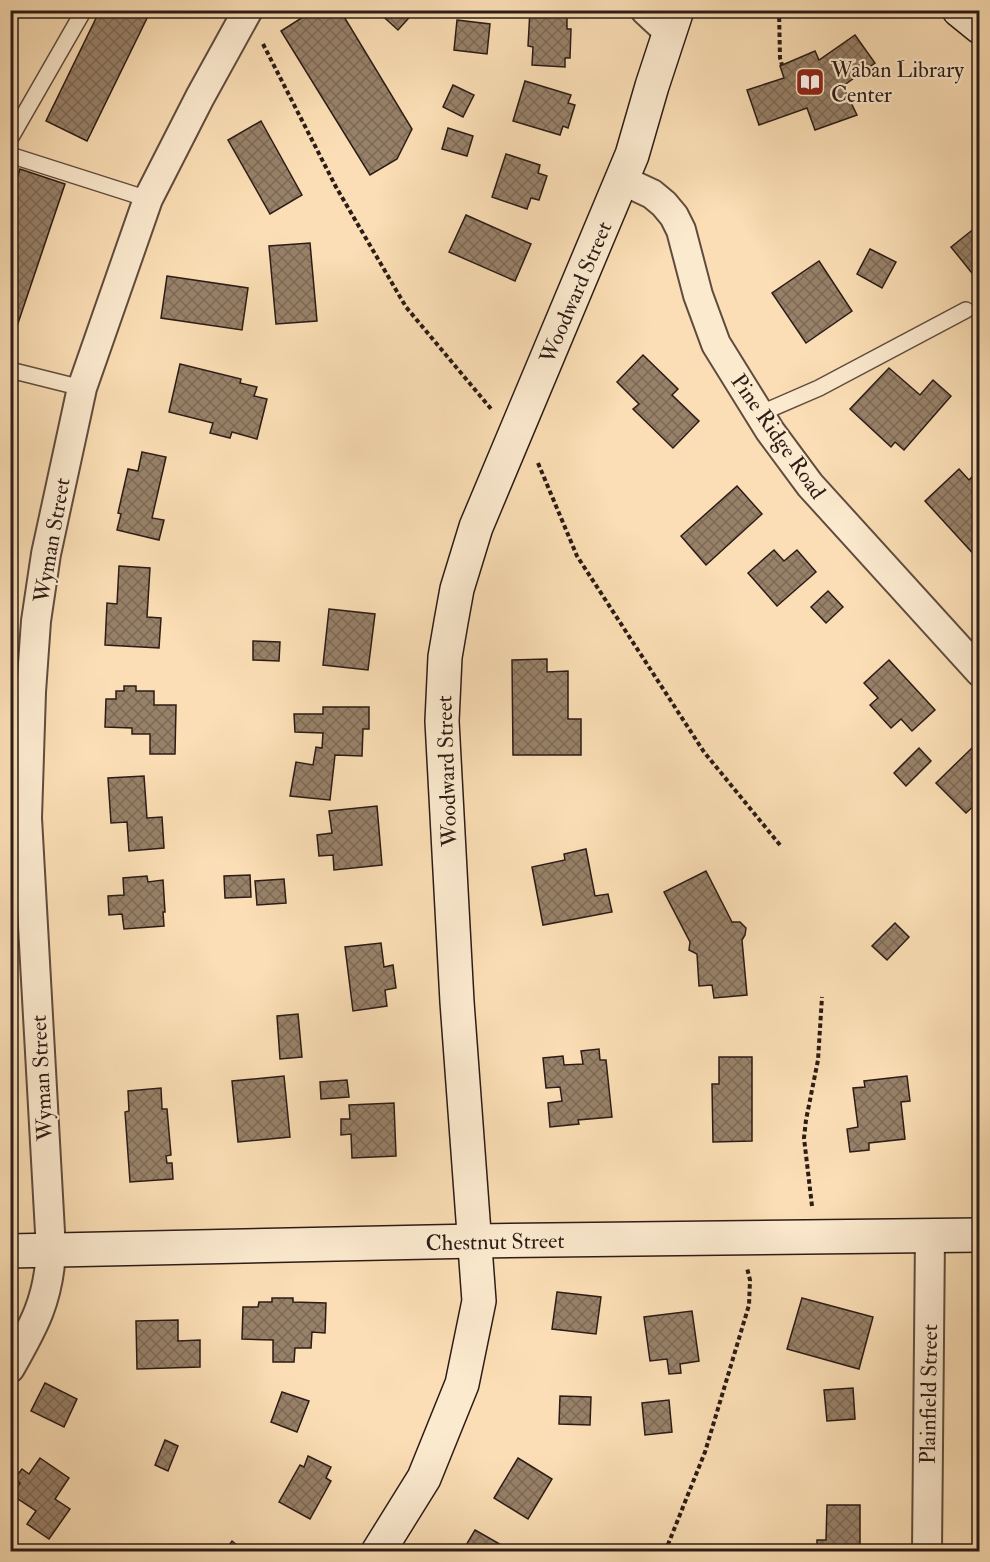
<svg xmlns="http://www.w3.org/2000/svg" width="990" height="1562" viewBox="0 0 990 1562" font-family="'IM FELL Double Pica',serif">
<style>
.building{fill:url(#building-cross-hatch);stroke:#2c1c17;stroke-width:1.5}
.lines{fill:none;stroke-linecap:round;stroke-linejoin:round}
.lane-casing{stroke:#604c3e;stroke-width:18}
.street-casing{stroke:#604c3e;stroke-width:32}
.secondary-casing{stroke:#2c1c17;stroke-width:36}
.path{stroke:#2c1c17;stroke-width:4;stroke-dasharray:4.5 3;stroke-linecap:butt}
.lane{stroke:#fceacf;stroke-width:15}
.street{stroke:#fceacf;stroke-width:28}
.secondary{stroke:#fceacf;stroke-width:33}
.labels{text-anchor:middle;stroke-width:4.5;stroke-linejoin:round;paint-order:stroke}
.poi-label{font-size:22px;fill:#2c1c17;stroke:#fceacf;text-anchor:start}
.street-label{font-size:22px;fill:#2c1c17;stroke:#fceacf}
</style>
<defs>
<pattern id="building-cross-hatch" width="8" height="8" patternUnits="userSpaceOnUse" patternTransform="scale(1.5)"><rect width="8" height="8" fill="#988169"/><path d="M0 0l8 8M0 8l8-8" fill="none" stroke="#7c6955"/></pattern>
</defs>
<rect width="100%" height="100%" fill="#fbdeb5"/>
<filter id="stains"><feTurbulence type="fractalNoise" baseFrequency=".00333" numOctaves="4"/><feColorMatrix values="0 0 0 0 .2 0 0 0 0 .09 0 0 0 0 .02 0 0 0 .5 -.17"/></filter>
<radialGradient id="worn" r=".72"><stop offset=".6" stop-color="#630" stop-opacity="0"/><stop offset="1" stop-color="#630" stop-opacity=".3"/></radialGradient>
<!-- building -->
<g class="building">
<polygon points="100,10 151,10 87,141 46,121"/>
<polygon points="314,10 340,10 412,129 397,159 370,175 281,31"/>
<polygon points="376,10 416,10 398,30"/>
<polygon points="530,10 567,10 567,29 571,29 570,58 565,58 565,67 532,65 533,47 528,46"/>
<polygon points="457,20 490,24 487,54 454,50"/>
<polygon points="855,35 875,63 843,86 857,115 815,130 807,108 759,125 747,90 784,78 780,66 815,51 819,60"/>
<polygon points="525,81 571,95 568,103 575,105 568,128 563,126 560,135 513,121"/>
<polygon points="453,85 474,95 463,117 443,107"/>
<polygon points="261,121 302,195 270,214 228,140"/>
<polygon points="448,128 473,136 467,156 442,149"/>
<polygon points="506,154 540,165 538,173 547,176 539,200 531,198 527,209 492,197"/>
<polygon points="20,169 65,184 10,347 10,199"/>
<polygon points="466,215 531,244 515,281 449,252"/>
<polygon points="980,224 980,283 951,247"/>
<polygon points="310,243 317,321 276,324 269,246"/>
<polygon points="870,249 896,262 882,288 857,274"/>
<polygon points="819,261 852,311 806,343 772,293"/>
<polygon points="167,276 248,288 242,330 161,318"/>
<polygon points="643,355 678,389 672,395 699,421 673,448 633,409 639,404 617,382"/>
<polygon points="180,364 241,379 240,383 257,387 254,396 267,399 257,439 232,432 230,438 210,433 213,423 169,412"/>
<polygon points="889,368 920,395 933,380 951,396 904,450 895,442 891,447 850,409"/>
<polygon points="142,452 166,457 152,518 164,520 159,540 117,530 121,514 118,513 128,469 138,471"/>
<polygon points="959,469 969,480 973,476 980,483 979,560 925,501"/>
<polygon points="737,486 762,514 706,565 681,536"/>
<polygon points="774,550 784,561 797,550 816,572 777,606 748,573"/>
<polygon points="119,566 150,568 147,617 161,618 159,648 105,645 107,603 117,604"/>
<polygon points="828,591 843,607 826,623 811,607"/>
<polygon points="329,609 375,614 368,670 323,665"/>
<polygon points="253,641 280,642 279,661 253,660"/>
<polygon points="547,659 547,672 568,671 568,719 581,719 581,755 513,755 512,660"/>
<polygon points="889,660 935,710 912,731 901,719 891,728 870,705 878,698 864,683"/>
<polygon points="124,686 136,686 136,691 154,691 154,705 176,705 175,754 150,754 150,734 132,734 132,728 105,727 106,699 116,699 116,691 124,691"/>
<polygon points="323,707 369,707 369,729 363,729 362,756 335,755 330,800 290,796 296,762 313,765 316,747 322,748 323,733 295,732 294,714 323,714"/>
<polygon points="973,747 980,754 980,800 966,813 936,783"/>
<polygon points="919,748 931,761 906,786 894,773"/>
<polygon points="144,776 147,818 162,817 164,848 129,851 127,822 111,823 108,778"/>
<polygon points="377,806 382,865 334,870 333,855 319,856 317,835 332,833 329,811"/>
<polygon points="586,849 595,896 608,894 612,912 543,925 532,867 565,860 564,854"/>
<polygon points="706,871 732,922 740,922 746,928 745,935 742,940 747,995 714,998 712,985 699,986 697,954 689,950 690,942 664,892"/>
<polygon points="250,875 251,897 225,898 224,876"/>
<polygon points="147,876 148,882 163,880 165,912 163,912 164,926 124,929 122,914 109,915 108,896 124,895 123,878"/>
<polygon points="284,879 286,903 257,905 255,881"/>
<polygon points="895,923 909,937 887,960 872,946"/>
<polygon points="381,943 384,967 393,965 396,988 385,990 387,1006 353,1011 345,947"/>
<polygon points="298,1014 302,1057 280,1059 277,1016"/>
<polygon points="599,1049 600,1060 606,1060 612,1117 578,1120 579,1124 550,1127 548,1103 562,1101 560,1087 546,1088 543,1058 563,1056 564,1065 583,1064 581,1051"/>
<polygon points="719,1057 752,1057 752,1141 713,1142 712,1084 719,1084"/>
<polygon points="284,1076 290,1137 238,1142 232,1081"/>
<polygon points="907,1076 910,1101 901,1102 905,1139 869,1143 869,1150 850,1152 847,1129 858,1127 853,1088 865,1087 864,1081"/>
<polygon points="347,1080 349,1097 321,1099 320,1082"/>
<polygon points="161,1088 162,1109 167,1109 171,1155 166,1156 167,1163 172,1163 173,1179 130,1182 125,1112 129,1111 128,1091"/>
<polygon points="394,1103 396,1156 352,1158 351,1134 341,1135 341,1119 350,1119 349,1105"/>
<polygon points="557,1292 601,1297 596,1334 552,1329"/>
<polygon points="272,1298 293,1298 293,1302 326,1303 325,1333 312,1332 311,1348 295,1348 294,1362 273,1362 273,1340 242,1339 243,1307 258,1307 259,1302 272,1302"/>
<polygon points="802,1298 873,1317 859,1369 787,1349"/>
<polygon points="692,1311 699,1361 680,1364 681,1373 669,1374 667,1359 650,1361 644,1317"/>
<polygon points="178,1320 178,1341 200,1340 200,1367 137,1369 136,1321"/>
<polygon points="45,1383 77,1399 64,1427 31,1411"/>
<polygon points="853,1388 855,1419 827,1421 824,1390"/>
<polygon points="282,1392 309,1401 297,1432 271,1422"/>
<polygon points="560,1396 591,1397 590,1425 559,1424"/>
<polygon points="669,1400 672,1432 645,1435 642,1403"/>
<polygon points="165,1440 178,1446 168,1471 155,1465"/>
<polygon points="308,1456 331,1467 326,1478 331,1481 310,1519 279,1502 300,1465 304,1467"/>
<polygon points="40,1458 69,1478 55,1499 70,1509 49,1539 27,1524 36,1511 12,1495 20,1483 14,1479 22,1469 29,1474"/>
<polygon points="518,1458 552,1479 528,1519 494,1498"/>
<polygon points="827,1505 860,1505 860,1552 817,1552 817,1540 826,1540"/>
<polygon points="475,1530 505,1547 502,1552 462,1552"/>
<polygon points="232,1541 245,1552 224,1552"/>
</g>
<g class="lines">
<!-- lane casing -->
<g class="lane-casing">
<g id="lane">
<polyline points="10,139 84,10"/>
<polyline points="10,155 148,199"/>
<polyline points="10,370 82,388"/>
<polyline points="759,414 819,388 966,310"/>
</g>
</g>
<!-- street casing -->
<g class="street-casing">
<g id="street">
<polyline points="645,10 660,24 670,28"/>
<polyline points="622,180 652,194 664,204 674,216 681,230 698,295 716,344 770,431 810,485 980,672"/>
<path d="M10,1368c24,-42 39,-69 41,-118l-24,-432 4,-126 5,-71 10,-67 36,-166 66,-189 52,-102 48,-87"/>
<polyline points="927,1552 930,1236"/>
</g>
</g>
<!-- secondary casing -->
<g class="secondary-casing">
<g id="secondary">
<polyline points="959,10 980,27"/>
<polyline points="10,1251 476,1241 980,1235"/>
<polyline points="378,1552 424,1478 462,1384 479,1301 457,1002 442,721 445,657 451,622 457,589 476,527 632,155 652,86 677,10"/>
</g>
</g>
<!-- path -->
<g class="path">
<polyline points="779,10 780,58 782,65"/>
<polyline points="263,44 336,187 406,307 492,410"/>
<polyline points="538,463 577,556 704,752 780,845"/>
<polyline points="812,1206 804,1138 806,1120 818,1060 822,997"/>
<polyline points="665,1552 705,1452 749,1305 750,1280 747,1268"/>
</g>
<!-- lane -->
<use href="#lane" class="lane"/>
<!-- street -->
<use href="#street" class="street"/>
<!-- secondary -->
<use href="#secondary" class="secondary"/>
</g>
<!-- icons -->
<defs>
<g id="library-square" transform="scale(1.5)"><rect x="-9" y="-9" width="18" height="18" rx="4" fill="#8f2418" stroke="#fceacf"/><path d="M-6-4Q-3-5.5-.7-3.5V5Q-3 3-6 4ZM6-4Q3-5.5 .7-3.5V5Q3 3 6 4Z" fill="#fff"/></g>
</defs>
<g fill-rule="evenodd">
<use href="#library-square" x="810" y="82"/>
</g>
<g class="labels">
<!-- poi labels -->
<g class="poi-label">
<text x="831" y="77">Waban Library<tspan x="831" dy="25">Center</tspan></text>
</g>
<!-- street labels -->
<g class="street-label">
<text transform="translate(575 292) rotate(-67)" y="8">Woodward Street</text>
<text transform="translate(779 436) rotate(55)" y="8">Pine Ridge Road</text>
<text transform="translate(51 540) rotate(-80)" y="8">Wyman Street</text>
<text transform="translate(446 771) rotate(-92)" y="8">Woodward Street</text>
<text transform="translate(41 1078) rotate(-93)" y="8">Wyman Street</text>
<text transform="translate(495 1241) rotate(-1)" y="8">Chestnut Street</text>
<text transform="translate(928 1394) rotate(-89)" y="8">Plainfield Street</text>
</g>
</g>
<!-- margin -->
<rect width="990" height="1562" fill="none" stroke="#fbdeb5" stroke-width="36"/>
<rect x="12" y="12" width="966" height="1538" fill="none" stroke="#2c1c17" stroke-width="3"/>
<rect x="18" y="18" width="954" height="1526" fill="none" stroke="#2c1c17" stroke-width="1.5"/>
<rect width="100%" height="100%" filter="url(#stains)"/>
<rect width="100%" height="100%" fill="url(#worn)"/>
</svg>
